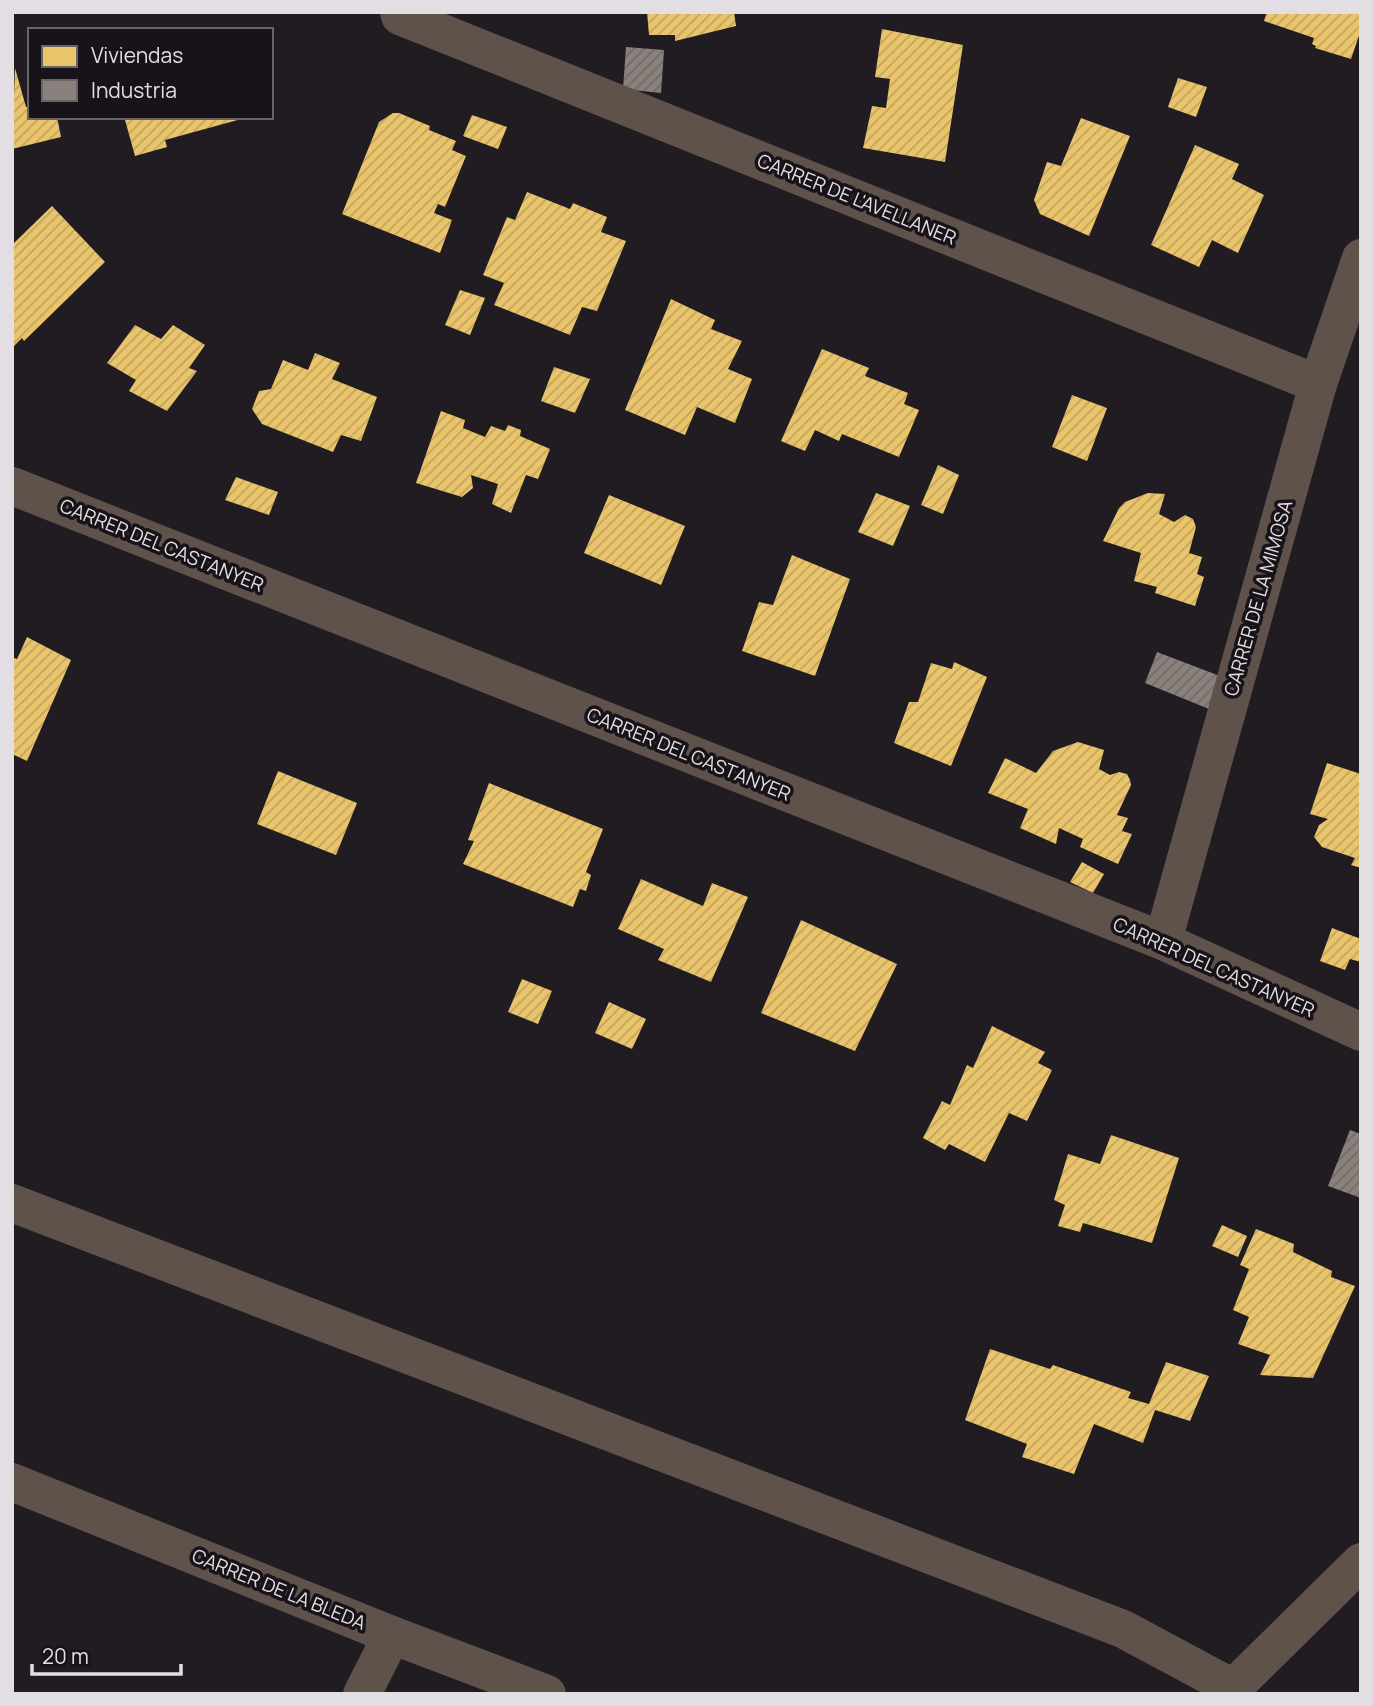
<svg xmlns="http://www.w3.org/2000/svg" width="1373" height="1706" viewBox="0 0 1373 1706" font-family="Manrope,sans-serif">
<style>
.homes{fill:url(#homes-hatch)}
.industry{fill:url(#industry-hatch)}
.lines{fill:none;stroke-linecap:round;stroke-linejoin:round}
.minor{stroke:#5f524b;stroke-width:38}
.labels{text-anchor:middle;stroke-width:7;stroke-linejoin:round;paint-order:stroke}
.street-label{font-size:19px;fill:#e3dee3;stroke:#181219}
</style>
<defs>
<pattern id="homes-hatch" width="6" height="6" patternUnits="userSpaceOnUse" patternTransform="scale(1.75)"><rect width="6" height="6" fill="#e9c46a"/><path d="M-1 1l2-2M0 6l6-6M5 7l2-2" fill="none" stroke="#c0a460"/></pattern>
<pattern id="industry-hatch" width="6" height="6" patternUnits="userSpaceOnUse" patternTransform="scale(1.75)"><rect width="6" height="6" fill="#8a817c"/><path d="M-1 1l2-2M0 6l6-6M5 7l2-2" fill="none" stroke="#726b68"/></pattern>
</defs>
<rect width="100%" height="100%" fill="#211c21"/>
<!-- homes -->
<g class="homes">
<polygon points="647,12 734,12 736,26 675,41 675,35 649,35"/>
<polygon points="1267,12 1361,12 1361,30 1351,59 1315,48 1316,46 1312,44 1314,38 1264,21"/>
<polygon points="882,29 963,45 945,162 863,148 872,106 886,108 890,79 875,77"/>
<polygon points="15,68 26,107 30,106 30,117 57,117 61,137 12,149"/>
<polygon points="1178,78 1207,87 1196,117 1168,107"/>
<polygon points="393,113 399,113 430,126 429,130 456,141 452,150 466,156 445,207 438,204 434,213 452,220 440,253 342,214 379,122"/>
<polygon points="472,115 507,127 498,149 463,136"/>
<polygon points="135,117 245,117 245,118 165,140 167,147 135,156 125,120"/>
<polygon points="1081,118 1130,136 1089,236 1040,214 1034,200 1047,162 1061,166"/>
<polygon points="1195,145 1239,164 1232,179 1264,195 1238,253 1212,240 1199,267 1151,245"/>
<polygon points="527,192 570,209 573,203 607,217 601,232 626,241 597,311 582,307 570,335 494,305 504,283 483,275 507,217 515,220"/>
<polygon points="52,206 105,262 24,341 22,338 12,348 12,245"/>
<polygon points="460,290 485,298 470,335 445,325"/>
<polygon points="671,299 715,320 711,329 742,341 728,369 752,379 735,423 697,407 685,435 625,410"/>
<polygon points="135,325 161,339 173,325 205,345 189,368 197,371 167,411 129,391 136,380 107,363"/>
<polygon points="822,349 869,368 865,376 908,393 904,404 919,410 899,457 842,434 839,441 815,430 805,451 781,441"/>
<polygon points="315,353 340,363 332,379 377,397 361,441 341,435 333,452 262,424 252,409 259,391 271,389 283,360 308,370"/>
<polygon points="554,367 590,379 575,413 541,401"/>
<polygon points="1072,395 1107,408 1087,461 1052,447"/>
<polygon points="441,411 465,420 463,428 485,437 491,426 505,431 508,425 521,430 520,436 550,449 538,479 526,475 511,513 492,504 498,484 471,475 473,488 462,497 416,483"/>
<polygon points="938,465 959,475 943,514 921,505"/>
<polygon points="236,477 278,492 269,515 225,500"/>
<polygon points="876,493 910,506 893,546 858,532"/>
<polygon points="1148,493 1165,494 1159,514 1174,522 1185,515 1193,519 1196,527 1189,553 1202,557 1197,574 1204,577 1195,606 1155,593 1157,587 1134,581 1141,553 1103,541 1119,508 1125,502"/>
<polygon points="609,495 685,526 661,585 584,553"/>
<polygon points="792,555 850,579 815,676 742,651 759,602 773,605"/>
<polygon points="27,637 71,660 27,761 12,754 12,657 17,659"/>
<polygon points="954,662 987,677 951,766 894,743 909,702 918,702 931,663 952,669"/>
<polygon points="1078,742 1104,750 1099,769 1110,775 1119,772 1127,774 1130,780 1131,785 1117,815 1128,818 1122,831 1132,834 1118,864 1080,847 1083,839 1059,828 1056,844 1020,828 1028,809 988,793 1005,758 1036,773 1053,751"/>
<polygon points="1327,763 1361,774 1361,868 1351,865 1355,858 1322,847 1314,837 1319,825 1328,819 1310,814"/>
<polygon points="278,771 357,803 336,855 257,824"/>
<polygon points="489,783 603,829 586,872 591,875 586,891 580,889 573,907 463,864 474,841 468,840"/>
<polygon points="1082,862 1104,874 1093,893 1070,882"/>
<polygon points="641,879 703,906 712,883 748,897 711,982 658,960 664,949 618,929"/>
<polygon points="801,920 897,964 855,1051 761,1013"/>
<polygon points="1332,928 1361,939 1361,962 1350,959 1345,970 1320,961"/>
<polygon points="522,979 552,991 538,1024 508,1012"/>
<polygon points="609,1002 646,1019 632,1049 595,1033"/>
<polygon points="992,1026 1045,1052 1038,1063 1052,1070 1027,1121 1009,1113 985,1162 949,1144 945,1150 923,1138 942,1101 950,1105 967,1065 973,1068"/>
<polygon points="1111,1135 1179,1158 1152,1243 1083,1223 1080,1232 1058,1226 1065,1205 1054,1200 1068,1154 1100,1164"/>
<polygon points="1222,1225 1247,1236 1238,1257 1212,1246"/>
<polygon points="1256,1229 1294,1244 1293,1252 1332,1271 1331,1277 1355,1286 1313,1378 1260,1375 1270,1355 1238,1344 1249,1317 1233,1310 1249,1269 1240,1265"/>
<polygon points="990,1349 1050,1369 1053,1365 1131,1392 1128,1398 1149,1404 1166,1362 1209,1376 1190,1421 1155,1410 1143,1443 1094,1424 1074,1474 1022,1457 1027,1444 965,1420"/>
</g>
<!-- industry -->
<g class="industry">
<polygon points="626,47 664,50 661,93 623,89"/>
<polygon points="1157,652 1220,676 1209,709 1145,683"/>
<polygon points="1350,1130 1361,1134 1361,1198 1328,1186"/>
</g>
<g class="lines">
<!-- minor -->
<g class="minor">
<polyline points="399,12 400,16 1318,384"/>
<polyline points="12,486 1163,941 1361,1032"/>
<polyline points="1163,941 1318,384 1361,258"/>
<polyline points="12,1203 1123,1629 1233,1688"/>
<polyline points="12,1482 392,1635 547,1694"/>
<polyline points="362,1694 392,1635"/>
<polyline points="1227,1694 1361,1562"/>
</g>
</g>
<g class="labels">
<!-- street labels -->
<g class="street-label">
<text transform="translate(857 199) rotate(22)" y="7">CARRER DE L'AVELLANER</text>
<text transform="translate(162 545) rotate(22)" y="7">CARRER DEL CASTANYER</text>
<text transform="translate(1258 598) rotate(-74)" y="7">CARRER DE LA MIMOSA</text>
<text transform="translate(689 754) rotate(22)" y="7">CARRER DEL CASTANYER</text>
<text transform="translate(1214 967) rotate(24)" y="7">CARRER DEL CASTANYER</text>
<text transform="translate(279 1589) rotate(22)" y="7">CARRER DE LA BLEDA</text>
</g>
</g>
<!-- border -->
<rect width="1373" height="1706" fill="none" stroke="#e3dee3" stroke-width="28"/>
<!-- legend -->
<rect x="28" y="28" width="245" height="91" fill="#181219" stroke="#69646a" stroke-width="2"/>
<rect x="42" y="46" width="35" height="21" fill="#e9c46a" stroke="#69646a" stroke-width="2"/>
<text x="91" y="63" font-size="21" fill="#e3dee3">Viviendas</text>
<rect x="42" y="80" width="35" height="21" fill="#8a817c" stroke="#69646a" stroke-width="2"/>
<text x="91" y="98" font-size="21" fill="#e3dee3">Industria</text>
<!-- scale -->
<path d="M32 1664v10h149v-10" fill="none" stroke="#e3dee3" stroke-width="3.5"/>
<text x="42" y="1664" font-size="21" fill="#e3dee3" stroke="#181219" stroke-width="5" paint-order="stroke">20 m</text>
</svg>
